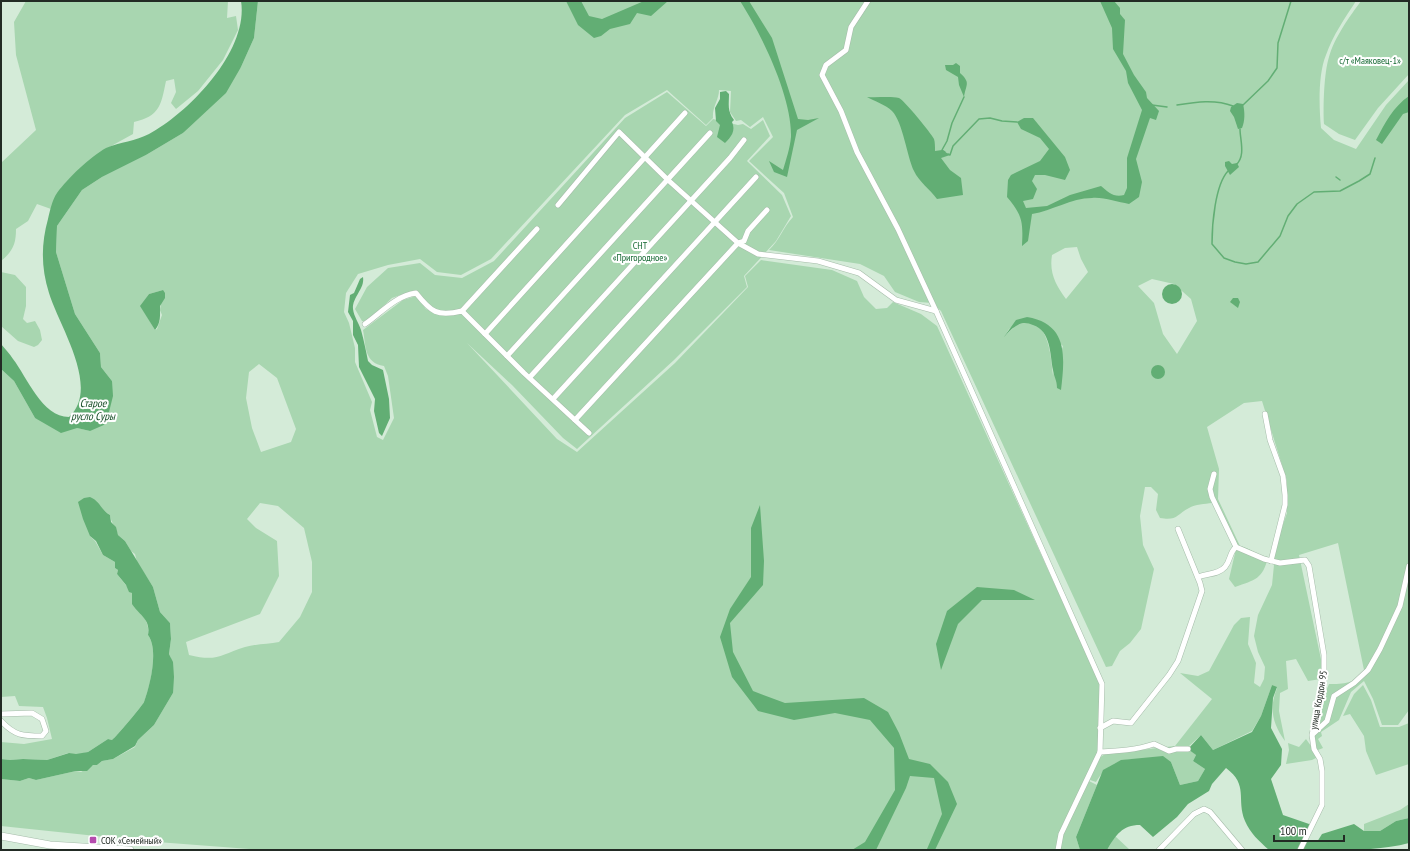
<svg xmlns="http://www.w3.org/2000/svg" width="1410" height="851" viewBox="0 0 1410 851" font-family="'PT Sans Narrow',sans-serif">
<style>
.green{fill:#a8d6b0;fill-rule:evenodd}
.water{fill:#62ae74}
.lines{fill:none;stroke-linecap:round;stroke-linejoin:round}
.stream{stroke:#62ae74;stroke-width:1.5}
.river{stroke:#62ae74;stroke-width:8}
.street-casing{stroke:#a6bcaa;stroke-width:6}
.secondary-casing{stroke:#a6bcaa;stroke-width:8}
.street{stroke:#fff;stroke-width:5}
.secondary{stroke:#fff;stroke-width:7}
.poi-dot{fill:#b54cae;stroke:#fff;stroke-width:1.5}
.labels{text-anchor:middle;stroke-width:4;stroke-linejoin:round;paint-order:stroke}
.park-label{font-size:10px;fill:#146832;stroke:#fff}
.street-label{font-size:10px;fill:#222b24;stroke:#fff}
.poi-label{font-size:10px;fill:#222b24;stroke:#fff;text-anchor:start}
.water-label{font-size:11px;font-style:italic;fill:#134b24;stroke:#fff}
</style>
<rect width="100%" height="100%" fill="#d4ebd8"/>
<!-- green -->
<g class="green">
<path d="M26,1h202l-1,17 9,-2 2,14 -15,30 -25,31 -22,18 -5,-6 5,-11 -2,-13 -8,2c-5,24 -6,35 -32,41l-1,12c-34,18 -68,39 -82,75l-14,-5 -9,17 -12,8c0,15 -3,22 -15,32v-98l35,-33 -20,-75 -2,-33z"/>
<path d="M258,1h1098c-11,17 -23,34 -30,54 -8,19 -7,52 -5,73l13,12 22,9 30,-44 23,-25v630l-11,15h-16l-9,-26 -9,-18 -13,11 -12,28 -18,12 1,4 -4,3 5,9 -5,2 2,6 -8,4 -26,4 3,-14 -1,-7 11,4 7,-8 5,7 4,-3c-1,-19 6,-41 14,-59 14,0 27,0 35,-14l-26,-127 -39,12 23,109 -1,15 -13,2 -12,-22 -10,2 2,28 -8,4 -1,18 6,30c-13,-18 -16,-33 -8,-53l-5,-3 -11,31 -9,15 -39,19 -12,-15 -13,12 8,8 -3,6 12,8 -7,12 -18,4 -9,-23c-30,-3 -58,-10 -75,20l-6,-2 9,-22 6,-4 70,-8 37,-47 -32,-26 18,3 11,-5 25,-46 7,-7 9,-1 -2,27 8,19 -2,20 6,4 4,-8 1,-12 -7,-15 -4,-16 4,-21 14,-30 2,-20 -2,-9 15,-43v-32l-25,-80 -18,2 -37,24 12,42 -1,30 22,47c11,2 17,10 28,11 -5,22 -13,23 -33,30l-6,-8 7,-30 -10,-23 -14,-23c-7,1 -17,1 -23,5 -13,7 -12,13 -29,10l-4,-8 2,-16 -7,-7h-6l-5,29 3,29 11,24 -13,60 -11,14 -10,8 -8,15 -6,1 -165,-356 -9,-8 -13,-1 -24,-10 -11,-16 -24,-12 -91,-14c11,-10 14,-23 24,-33l-9,-24 -35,-32 24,-24 -10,-20 -13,10 -9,-7 -5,1 -6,-9 1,-21 -12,-1c0,10 -7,17 -6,28l-7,7 -39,-35 -42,25 -134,144 -30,16 -24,-3 -17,-13 -32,6 -30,9 -12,19 -2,19 5,11 6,25v14l17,40 -2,8 7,27 6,3 11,-22 -6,-42 -4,-10c-20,-3 -18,-20 -21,-36l40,-30 13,-4 10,13 7,3 -18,-22 -23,8 -26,24 -4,-1 -7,-12 12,-22 21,-19 32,-5 15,12 27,3 32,-17 131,-143 42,-26 39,34 7,-7 25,6 5,-1 8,5 12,-9 7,16 -23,25 35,34 9,21 -15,25 -32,35 3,11 -73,73 -97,89 -14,-11 -51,-53 -45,-42 90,96 20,13 98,-89 73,-76 -3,-11 16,-16 71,10 25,11 7,16 12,12 11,-1 6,-6 28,12 16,12 163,358 -2,68 -11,28 10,5 -21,52 4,13h-818l-118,-9 -143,-15v-47l19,2 9,-3 7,2 40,-9 5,1 12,-7h4l5,-4 11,-2 22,-12 3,-7 16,-15 19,-32 -2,-35 -2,-4 2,-15 -1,-16 -10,-11 -7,-25 -16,-25 -2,-8 -4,-3 -6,-10 -7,-6c-2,-8 -7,-12 -8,-20l-8,-6 -12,27 5,5 8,14 12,7v6l3,2 -1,4 15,19 2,14c9,6 16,17 14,28 11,15 2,51 -4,67 -1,3 -28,35 -32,38l-4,-1 -20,13 -12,3 -8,-2 -21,7 -24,-1 -13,1 -9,-1v-17l23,2 28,-5 -5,-21 -4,-11 -24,-1 -4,-10 -14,1v-328l13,12 21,37 55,13 22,-50 -11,-14 -1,-14 -25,-39 -19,-62 1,-26 25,-36 20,-13 44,-22 37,-22 58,-66 13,-29zM1077,247l4,12 7,13 -22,27c-10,-14 -17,-26 -14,-44l13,-7zM1152,279l22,5 17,15 6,22 -20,33 -14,-20 -9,-31 -16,-17zM163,290l-3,20 2,5 -5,14 -2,1 -14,-24 8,-12zM1027,317l36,29 -10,29c-2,-17 -4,-61 -33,-51 -6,2 -10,8 -15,12l4,-7zM259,364l18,14 19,51 -5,13 -30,10 -9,-24 -6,-30 3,-26zM260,503l18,3 26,22 8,34v30l-12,25 -21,25c-11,2 -23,2 -34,5 -25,8 -28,15 -56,8l-3,-13 74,-28 19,-38 -2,-35 -21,-13 -9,-9z"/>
<path d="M1361,1h48v73l-31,34 -23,32 -16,-6 -15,-10c-1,-18 0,-51 5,-67 5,-19 21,-41 32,-56z"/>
<polygon points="1,272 15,275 26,287 26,306 23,319 27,323 35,321 40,330 42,340 38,345 34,347 18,341 1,326"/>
<polygon points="1363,685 1371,700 1380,727 1399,727 1409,723 1409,764 1376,775 1366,751 1364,736 1350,714 1343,716 1354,694"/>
<polygon points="1409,804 1409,818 1396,821 1380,831 1364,831 1364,824 1400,810"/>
<polygon points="1115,836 1130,850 1107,850"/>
</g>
<!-- water -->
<g class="water">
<path d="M241,1h17l-4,37 -13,29 -15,26 -43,40 -37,22 -44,22 -20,13 -25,36 -1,26 19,62 25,39 1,14 11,14 1,15 -7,28 -16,7 -13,-3 -16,5 -26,-15 -21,-37 -13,-12v-25c4,5 9,10 12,15 14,18 29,58 56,58 32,-29 -10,-91 -20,-124 -8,-25 -8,-49 -1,-74 2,-8 4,-19 9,-26 11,-15 33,-36 49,-45 14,-6 30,-7 43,-14 41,-22 100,-84 92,-133z"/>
<polygon points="566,1 581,1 589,16 602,19 644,1 668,1 651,16 637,13 630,24 610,29 601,36 594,38 578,25"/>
<path d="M740,1h9l23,37 26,81 10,1 11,-2 -22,12 -10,47 -13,-5 -5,-11 14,9c3,-10 7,-22 8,-33 1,-40 -29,-102 -51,-136z"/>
<path d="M1100,1h14l6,7v6l5,6 -2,34 11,21 12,17 1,6 12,13 -3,9 -6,-2 -14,41 6,23 -3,15 -10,7c-12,-2 -25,-7 -37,-6 -21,0 -40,13 -60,16l-4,27 -6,5c1,-24 1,-30 -15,-49l1,-17 3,-5 29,-14 9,-12 -9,-11 -19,-9 -4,-7 7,-4h9l32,39 5,13 -5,10 -20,-5h-10l-3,6 5,8 -4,10 -10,2 3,7 21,-2 23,-11 31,-9c7,6 13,12 23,9l3,-7v-30l15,-48 -14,-27 -2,-12 -13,-22 -1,-21z"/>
<path d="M956,63l4,3v7c11,10 6,11 4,24l-5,-12 -1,-8 -12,-7 -1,-5h8z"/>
<path d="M726,91l3,3c0,10 -2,17 5,26l-2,2c4,9 -1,15 -7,21l-8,-6 3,-12 -4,-4 -1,-13 5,-9v-7z"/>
<path d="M1409,96v16l-6,2 -21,30 -6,-4c9,-17 17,-33 33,-44z"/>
<path d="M867,97c10,1 23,-1 32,1 5,2 32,35 35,41 1,3 1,8 1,12l7,-1 8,5 -9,3 9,12 11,8 2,17 -26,4c-7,-10 -18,-17 -23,-28 -7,-14 -11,-49 -22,-60 -6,-6 -18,-10 -25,-14z"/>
<path d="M1237,103l6,1c2,8 2,17 -1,24l-4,1 -4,-12 -4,-6 1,-4z"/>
<polygon points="1229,161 1232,164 1237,163 1239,167 1230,175 1225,166 1225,162"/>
<path d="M363,277c2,12 -11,20 -10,32 1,8 6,14 8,21 3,11 5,21 7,31l4,4 11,5 6,29 1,19 -8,18 -3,-3 -5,-22 1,-12 -16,-32 -1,-22 -5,-10v-14l-5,-9 2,-17 4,-2 6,-14z"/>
<circle cx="1172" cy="294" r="10"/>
<path d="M163,290l2,3v5l-5,8c0,9 1,17 -5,24l-15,-24 9,-12z"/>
<polygon points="1233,298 1238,298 1240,302 1238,308 1230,302"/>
<path d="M1027,317c41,7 38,39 34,73l-4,-2c0,-8 -3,-11 -4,-18 -3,-16 -2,-39 -20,-45 -5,-2 -10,-3 -15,0 -5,2 -10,8 -14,12l12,-17z"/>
<circle cx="1158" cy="372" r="7"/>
<path d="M90,497c10,4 11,13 20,18l1,7 5,5 2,8 7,6 28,46 7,25 10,11 1,16 -2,15 4,8 1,15 -1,16 -19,32 -16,15 -3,6 -22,13 -11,2 -5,4h-4l-6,6h-11l-40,9 -7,-2 -9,3 -19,-2v-20l9,1 13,-1 24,1 22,-7 7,1 12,-2 20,-13 4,1c4,-3 31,-35 32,-38 6,-17 15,-52 4,-67 3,-16 -9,-20 -16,-31v-11l-3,-1 -3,-7 -9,-11 1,-4 -3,-2v-6l-12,-7 -7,-14 -6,-5 -7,-17 -5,-17 6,-4z"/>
<polygon points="760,505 764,561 763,585 730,623 733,652 753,691 785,703 864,698 888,712 899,733 909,759 930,764 948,782 957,804 935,850 927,849 942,814 934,778 910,776 906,788 876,850 852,850 865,842 895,790 894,748 870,720 835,713 794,720 758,711 732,677 720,637 730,609 751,577 751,528"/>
<polygon points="977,587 1014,590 1035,600 982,600 958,624 941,670 936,644 947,611"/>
<path d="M1272,685l5,2 -4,11 -2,30 11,21 -1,16 -10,14 12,36 29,10 -12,25h-31c-10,-9 -19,-17 -24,-29 -9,-22 4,-36 -19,-53l-14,16 -3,7 -21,13 -11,13 -24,20 -13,-12c-18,0 -24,10 -33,25h-27l-4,-13 27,-67 18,-10 42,-4 8,6 9,23 18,-4 7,-12 -12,-8 3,-6 -8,-6 13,-14 12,15 39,-18 9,-16z"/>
<path d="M1409,818v25c-30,8 -66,7 -97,7l10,-16 32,-10 10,7h16l16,-10z"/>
</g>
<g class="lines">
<!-- stream -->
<g class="stream">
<polyline points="1152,105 1167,107"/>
<path d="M1177,105c19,-3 38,-6 56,1"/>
<polyline points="1243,105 1268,81 1277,68 1278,43 1291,1"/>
<polyline points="945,152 942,150 947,141 952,123 964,97"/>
<polyline points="948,154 950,155 953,146 979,119 990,118 1002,121 1017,122"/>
<path d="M1236,165c10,-9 4,-25 4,-36"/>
<path d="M1228,171c-13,14 -16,54 -16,73l12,14 11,4 11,2 12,-2 22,-26 8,-20 9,-12 17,-12 26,-1 19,-10 11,-7 5,-16"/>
<polyline points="1336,177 1340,180"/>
</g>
<!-- river -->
<polyline class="river" points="1294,845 1325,846"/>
<!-- street casing -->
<g class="street-casing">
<g id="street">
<polyline points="868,1 851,27 846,50 826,65 822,75 841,111 857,152 898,229 936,311"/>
<polyline points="558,205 619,132 668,180 738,243 758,254 818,261 859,273 896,300 936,311 1102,684 1100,752 1061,834 1058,850"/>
<polyline points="462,311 537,229"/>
<path d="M365,324c16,-11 30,-28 51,-31 15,19 21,24 46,18l62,62 65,60"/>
<polyline points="485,334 685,113"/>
<polyline points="507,356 710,133"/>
<polyline points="530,377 730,158 744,140"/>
<polyline points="553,399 756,177"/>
<polyline points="1265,414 1270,440 1283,476 1285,495 1285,505 1271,561"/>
<polyline points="575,420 738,243 744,241 748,231 767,210"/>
<polyline points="1214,474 1210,489 1212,497 1236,547 1264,559 1280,563 1305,560 1309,566 1324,655 1324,679 1312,735 1314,749 1320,759 1322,771 1322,805 1300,850"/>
<path d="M1198,577c9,-4 20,-2 27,-10 6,-7 4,-14 11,-20"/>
<path d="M1,714l31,-1 10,6 4,12 -4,5c-19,0 -27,0 -41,-15"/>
<polyline points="1100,728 1113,721 1131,723 1169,675 1178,661 1202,591 1200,583 1178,529"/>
<polyline points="1313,734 1327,721 1334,696 1354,683 1368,670 1380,649 1400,606 1409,566"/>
<path d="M1100,752c18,-1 36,-2 54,-8l15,7 7,-2h12"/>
<polyline points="1159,850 1194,814 1204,809 1210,812 1242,850"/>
</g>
</g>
<!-- secondary casing -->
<g class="secondary-casing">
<polyline id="secondary" points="1,836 50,845 130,850"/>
</g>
<!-- street -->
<use href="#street" class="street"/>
<!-- secondary -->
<use href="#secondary" class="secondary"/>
</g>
<!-- markers -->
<rect class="poi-dot" x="89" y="836" width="8" height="8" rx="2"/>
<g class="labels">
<!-- park labels -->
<g class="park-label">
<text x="1370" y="64">с/т «Маяковец-1»</text>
<text x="640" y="249">СНТ<tspan x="640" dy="12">«Пригородное»</tspan></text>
</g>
<!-- street labels -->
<g class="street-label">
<text transform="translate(1318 700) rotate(-80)" y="4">улица Кордон 95</text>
</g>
<!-- poi labels -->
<g class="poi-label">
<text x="101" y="844">СОК «Семейный»</text>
</g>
<!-- water labels -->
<g class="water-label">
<text x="93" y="407">Старое<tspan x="93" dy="13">русло Суры</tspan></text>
</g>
</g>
<!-- border -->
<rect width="1410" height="851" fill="none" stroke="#222b24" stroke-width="4"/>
<!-- scale -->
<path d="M1274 835v6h70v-6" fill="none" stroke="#222b24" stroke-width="2"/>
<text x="1280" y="835" font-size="12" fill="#222b24" stroke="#ffffff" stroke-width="3" paint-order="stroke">100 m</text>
</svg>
